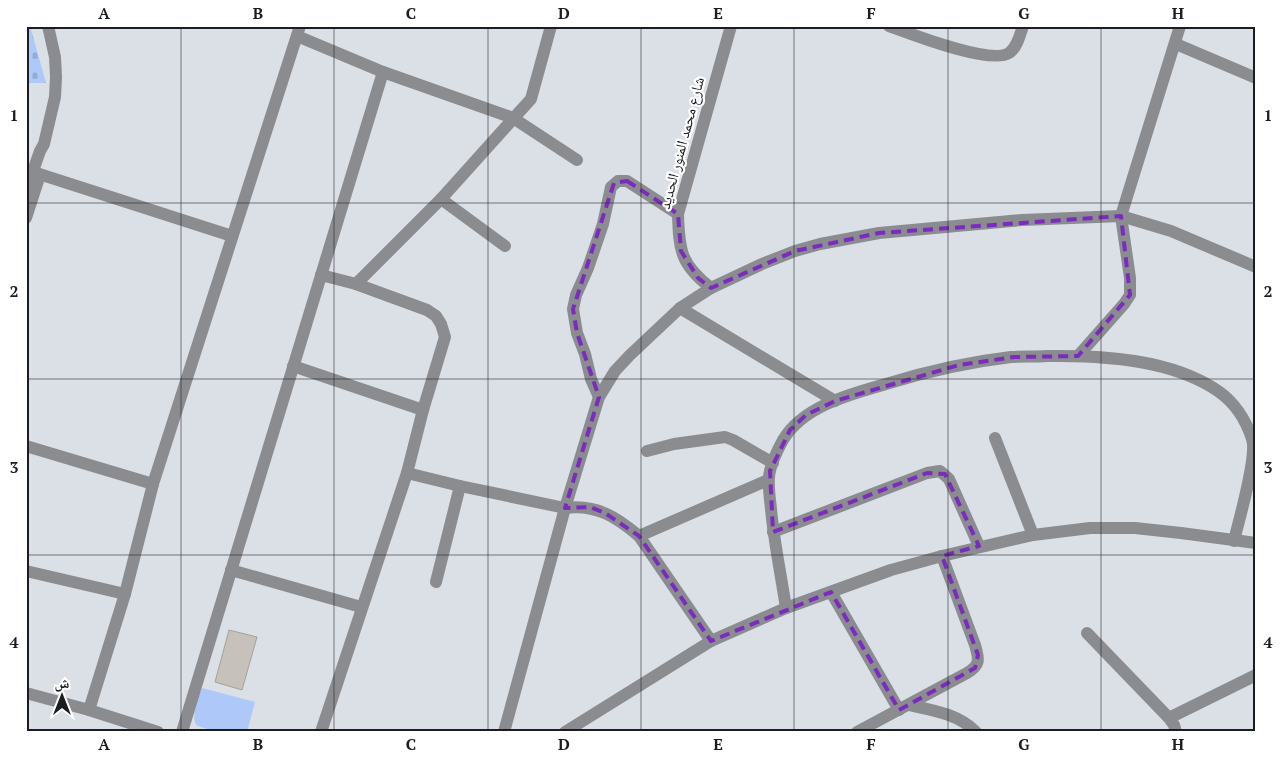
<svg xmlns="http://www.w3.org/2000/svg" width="1282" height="758" viewBox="0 0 1282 758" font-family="'PT Serif','Noto Naskh Arabic',serif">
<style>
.cemetery{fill:url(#cemetery-stones)}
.park{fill:#aec8fa}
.building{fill:#c6c2bb;stroke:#a4a19a}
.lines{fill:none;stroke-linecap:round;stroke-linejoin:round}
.minor{stroke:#8b8c8f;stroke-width:12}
.marked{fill:none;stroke:#7b2cbf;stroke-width:4;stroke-dasharray:10 6;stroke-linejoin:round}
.grid{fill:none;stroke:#1c1d20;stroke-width:1;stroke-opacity:0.55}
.labels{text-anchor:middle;stroke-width:4.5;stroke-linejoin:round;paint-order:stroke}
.street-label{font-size:15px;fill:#1c1d20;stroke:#fff}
.neatline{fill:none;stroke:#1c1d20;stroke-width:2}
.grid-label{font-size:16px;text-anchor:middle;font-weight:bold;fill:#1c1d20}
</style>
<defs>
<pattern id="cemetery-stones" width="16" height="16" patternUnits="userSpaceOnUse" patternTransform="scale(1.25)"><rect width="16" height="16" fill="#aec8fa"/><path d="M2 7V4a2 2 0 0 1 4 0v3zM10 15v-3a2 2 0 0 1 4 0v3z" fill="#95abd6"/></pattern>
</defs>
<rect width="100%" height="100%" fill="#dbdfe6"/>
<!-- cemetery -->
<polygon class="cemetery" points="26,26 30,26 46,83 26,83"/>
<!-- park -->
<path class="park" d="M202,688l53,14 -8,30h-32l-19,-7c-5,-12 2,-26 6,-37z"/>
<!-- building -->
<polygon class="building" points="229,630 257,637 242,690 215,682"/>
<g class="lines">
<!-- minor -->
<g class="minor">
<path d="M889,26c22,8 101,39 120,27 8,-5 11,-18 14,-27"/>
<polyline points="297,36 383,72 513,118 577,160"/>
<polyline points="1176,44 1256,78"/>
<polyline points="33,172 232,236"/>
<polyline points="26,191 40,151 44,144 55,97 56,77 55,57 48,26"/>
<polyline points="441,199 505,246"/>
<polyline points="26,218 38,181"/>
<polyline points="356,284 441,199 531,99 551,26"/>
<path d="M711,288c-30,-23 -32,-37 -33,-74l53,-188"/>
<polyline points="680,308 835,401"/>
<polyline points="1078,356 1124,304 1130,295 1130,278 1121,216 1180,26"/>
<polyline points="293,366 423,410"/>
<polyline points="599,397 591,379 585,354 577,333 573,309 576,295 588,268 603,224 611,187 618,181 627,181 678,214"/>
<polyline points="995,438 1033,535"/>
<polyline points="26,446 153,484"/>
<polyline points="647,451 674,444 725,437 733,440 773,463"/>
<path d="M407,473l53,13 105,22c32,-4 51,9 74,28l72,105"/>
<polyline points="773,532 927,473 940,471 949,479 979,546"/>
<polyline points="639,536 768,480"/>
<polyline points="231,570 361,607"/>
<polyline points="26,571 125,594"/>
<polyline points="436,582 460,486"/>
<polyline points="831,592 899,710"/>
<path d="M786,608c-5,-33 -12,-66 -15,-99 -1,-10 -3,-22 -2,-32 1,-12 8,-26 14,-37 20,-34 68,-46 103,-56 42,-13 82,-22 125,-27 12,-1 24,0 36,-1 55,-1 125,3 171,35 16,11 28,29 34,48 6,17 -13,80 -18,102"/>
<polyline points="1087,633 1169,718 1174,725 1176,732"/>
<polyline points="26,693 89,710 158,732"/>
<path d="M909,705c23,5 50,9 67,27"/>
<polyline points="89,710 125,594 153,484 300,26"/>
<polyline points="1169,718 1256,675"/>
<polyline points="182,732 383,72"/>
<polyline points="321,732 407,473 423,410 445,337 441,324 436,316 427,310 356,284 321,275"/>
<polyline points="504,732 565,508 599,397 615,371 630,355 680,308 711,288 762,264 795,251 820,244 879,233 1022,220 1121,216 1171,231 1256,267"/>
<polyline points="565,732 711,641 786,608 891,570 942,556 1033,535 1090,528 1135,528 1181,533 1256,543"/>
<path d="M857,732l110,-59c14,-8 12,-14 8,-28l-33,-89"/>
</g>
</g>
<!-- marked area -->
<path class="marked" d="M627,181l51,33 3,37 17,27 13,10 84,-37 84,-18 242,-17 9,79 -52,61 -64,1 -55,8 -124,36 -29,14 -16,15 -20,41 3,61 154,-59 18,1 34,72 -37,10 36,99 -3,13 -76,42 -68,-118 -120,49 -72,-105 -34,-23 -15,-6 -25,1 34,-111 -22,-64 -4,-24 41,-126z"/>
<!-- grid -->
<path class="grid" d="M181,26v706M334,26v706M488,26v706M641,26v706M794,26v706M948,26v706M1101,26v706M26,203h1230M26,379h1230M26,555h1230"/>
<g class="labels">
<!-- street labels -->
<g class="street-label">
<text transform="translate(682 143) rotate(-75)" y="5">شارع محمد المنور الحديد</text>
</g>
</g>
<!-- border -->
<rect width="1282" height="758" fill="none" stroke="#ffffff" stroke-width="55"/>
<!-- north arrow -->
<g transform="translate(62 696)" stroke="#ffffff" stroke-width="4" paint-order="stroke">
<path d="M0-4L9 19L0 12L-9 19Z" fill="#1c1d20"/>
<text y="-8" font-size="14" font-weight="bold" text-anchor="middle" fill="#1c1d20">ش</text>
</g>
<rect x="28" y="28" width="1226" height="702" class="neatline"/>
<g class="grid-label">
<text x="104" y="19">A</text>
<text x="258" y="19">B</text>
<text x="411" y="19">C</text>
<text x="564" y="19">D</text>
<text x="718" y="19">E</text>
<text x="871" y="19">F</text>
<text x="1024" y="19">G</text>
<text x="1178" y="19">H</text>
<text x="14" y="121">1</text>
<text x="1268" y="121">1</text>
<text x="14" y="297">2</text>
<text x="1268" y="297">2</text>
<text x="14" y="473">3</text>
<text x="1268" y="473">3</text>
<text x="14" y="648">4</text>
<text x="1268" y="648">4</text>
<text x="104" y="750">A</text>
<text x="258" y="750">B</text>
<text x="411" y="750">C</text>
<text x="564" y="750">D</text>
<text x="718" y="750">E</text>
<text x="871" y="750">F</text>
<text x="1024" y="750">G</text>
<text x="1178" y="750">H</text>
</g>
</svg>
